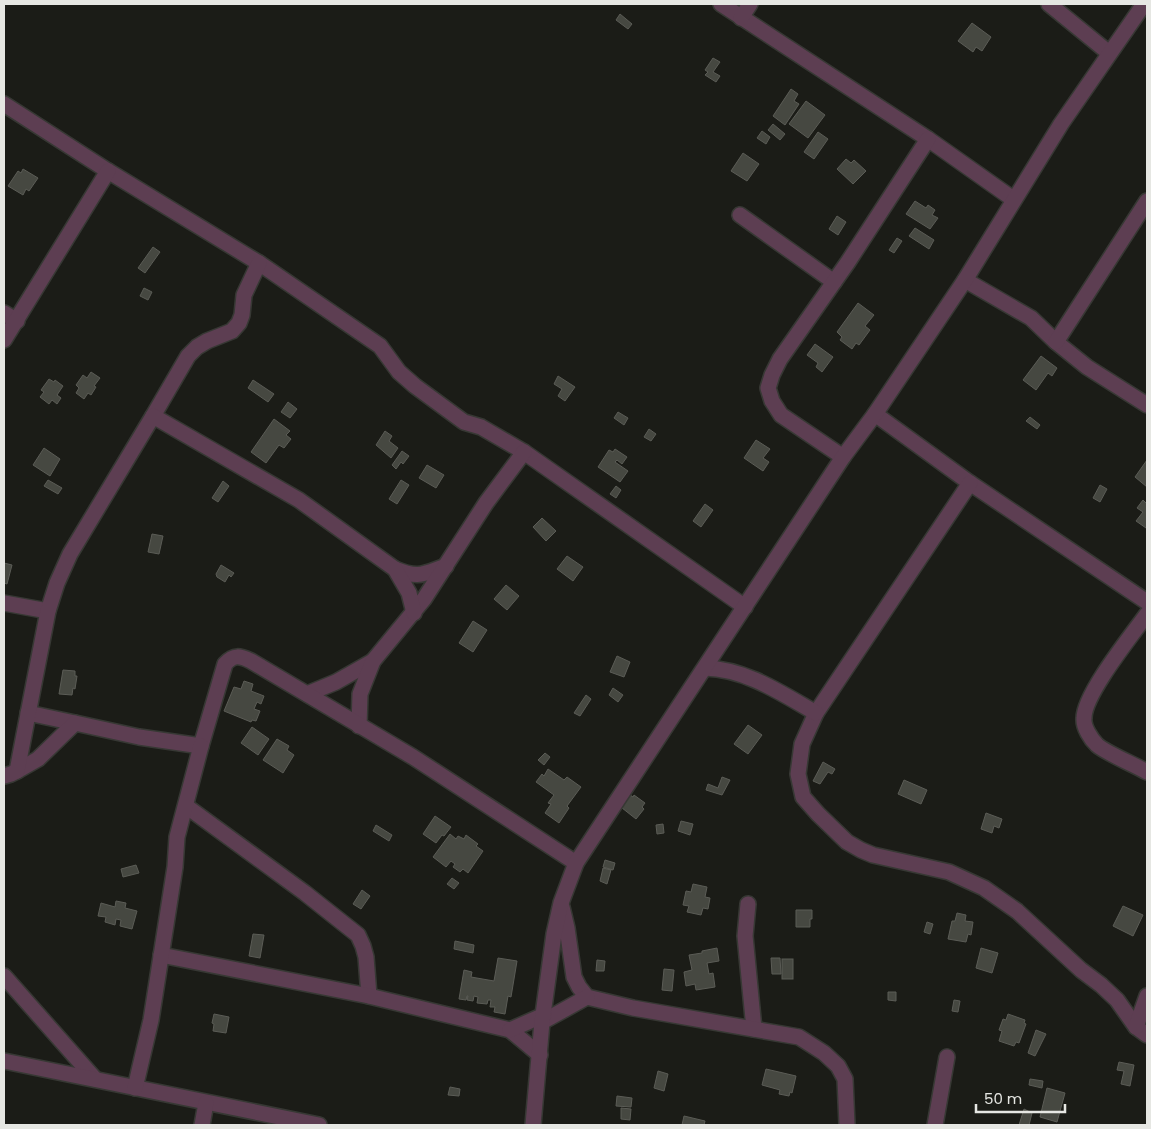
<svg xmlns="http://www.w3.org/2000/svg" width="1151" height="1129" viewBox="0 0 1151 1129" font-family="Poppins,sans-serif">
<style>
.building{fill:#464841;stroke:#5b5c56}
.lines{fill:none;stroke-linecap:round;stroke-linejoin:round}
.minor-casing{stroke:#373834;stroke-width:18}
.minor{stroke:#5d3e52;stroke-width:15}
</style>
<rect width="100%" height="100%" fill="#1b1c17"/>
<!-- building -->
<g class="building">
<polygon points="620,14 632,24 628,29 616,20"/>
<polygon points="972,23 991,37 982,51 976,47 973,52 958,41"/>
<polygon points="713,58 720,62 713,72 720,76 716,82 705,75 708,72 705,70"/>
<polygon points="791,89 798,94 794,101 799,104 785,125 773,116"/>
<polygon points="806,101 825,115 808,138 789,124"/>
<polygon points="773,124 785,134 780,140 768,130"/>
<polygon points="762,131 770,137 766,144 757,138"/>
<polygon points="818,132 828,139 814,159 804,152"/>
<polygon points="743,153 759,164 747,181 731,171"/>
<polygon points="846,159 851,163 854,160 866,171 853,184 837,169"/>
<polygon points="23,169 38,178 29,191 26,189 23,195 8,186 18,171 21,173"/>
<polygon points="915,201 926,208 928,205 935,210 932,215 938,218 930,229 906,214"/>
<polygon points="837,216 846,222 838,235 829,229"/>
<polygon points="915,228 934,240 929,249 909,236"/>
<polygon points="897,238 902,241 894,253 889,250"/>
<polygon points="153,247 160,252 145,273 138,268"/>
<polygon points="144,288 152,292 148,300 140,296"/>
<polygon points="858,303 874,315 865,326 870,330 859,345 856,343 852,349 840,340 842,337 837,332"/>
<polygon points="815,344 833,357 822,372 816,367 818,363 807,355"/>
<polygon points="1041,356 1057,368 1052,376 1048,373 1036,390 1023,380"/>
<polygon points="91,372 100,378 94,386 96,387 91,395 88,393 84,399 76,393 79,388 76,385 83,375 87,378"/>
<polygon points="558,376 575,387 565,401 558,396 562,389 554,384"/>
<polygon points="49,379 54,382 55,380 63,386 57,395 61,398 57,404 52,400 49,404 40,397 44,392 41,390"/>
<polygon points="253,380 274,394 268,402 248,388"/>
<polygon points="288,402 297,409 290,418 281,412"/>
<polygon points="618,412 628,418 624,425 614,418"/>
<polygon points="1030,417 1040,425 1037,429 1026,421"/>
<polygon points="274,419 290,431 286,435 291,439 284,448 279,445 266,463 251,452"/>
<polygon points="649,429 656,434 651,441 644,437"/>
<polygon points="385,431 392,436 389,441 398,448 391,458 376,445"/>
<polygon points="756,440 770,449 763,458 769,462 763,471 744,458"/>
<polygon points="44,448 60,459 50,476 33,465"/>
<polygon points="615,449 627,457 622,464 617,460 615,462 628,471 620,482 598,467 609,450 613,452"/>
<polygon points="402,451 409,456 403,464 401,462 396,469 392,465"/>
<polygon points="1147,460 1147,487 1135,477"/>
<polygon points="427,465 444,475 436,488 419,478"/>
<polygon points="48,480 62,488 58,494 44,486"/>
<polygon points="401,480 409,485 397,504 389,499"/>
<polygon points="223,481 229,486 218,502 212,498"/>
<polygon points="1100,485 1107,489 1100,502 1093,498"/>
<polygon points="616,486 621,490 616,498 610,494"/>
<polygon points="1143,500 1147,504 1147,526 1146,528 1136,521 1143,512 1137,508"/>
<polygon points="705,504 713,510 701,527 693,521"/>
<polygon points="542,518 556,531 546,541 533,527"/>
<polygon points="152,534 163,536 159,554 148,552"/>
<polygon points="567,556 583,567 573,581 557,569"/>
<polygon points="4,563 12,565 7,584 4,583"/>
<polygon points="221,565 234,573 231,577 229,575 225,582 217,577 216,574"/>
<polygon points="506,585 519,596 507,610 494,599"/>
<polygon points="473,621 487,630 473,652 459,643"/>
<polygon points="617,656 630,662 624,677 610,672"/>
<polygon points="63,670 75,671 75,676 77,676 75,689 73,688 72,695 59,694"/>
<polygon points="244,681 253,684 251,691 264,696 261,704 257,702 254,709 260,711 256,721 252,720 251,722 224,711 234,687 241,689"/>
<polygon points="613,688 623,695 618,702 609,695"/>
<polygon points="586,695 591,699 580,716 574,713"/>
<polygon points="748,725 762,735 748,754 734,744"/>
<polygon points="252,727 269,739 258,755 241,743"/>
<polygon points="277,739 289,746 287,750 294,755 283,773 263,760"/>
<polygon points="545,753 550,757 544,765 538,760"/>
<polygon points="823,762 835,769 832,774 828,772 820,784 813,781"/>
<polygon points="548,769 564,780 567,777 581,787 567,806 569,808 559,823 545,813 551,804 548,803 554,795 536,782 542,774 544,776"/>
<polygon points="722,777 730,780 722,795 706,790 708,784 718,788"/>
<polygon points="904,780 927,790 921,804 898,794"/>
<polygon points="626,792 633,797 634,795 645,803 642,807 644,809 636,819 617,804"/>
<polygon points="986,813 1002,819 999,828 994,826 992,833 981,829"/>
<polygon points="435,816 451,827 444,836 442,835 436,843 423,834"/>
<polygon points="681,821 693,824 690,835 678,831"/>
<polygon points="663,824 664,833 657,834 656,825"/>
<polygon points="376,825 392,835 389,841 373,831"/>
<polygon points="450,834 456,839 458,836 464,839 466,835 478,844 476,846 483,851 468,873 463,869 460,872 453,867 455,864 451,861 446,867 433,857"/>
<polygon points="605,860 615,863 613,870 603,867"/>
<polygon points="136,865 139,873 123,877 121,869"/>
<polygon points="603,868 611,870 607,884 600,881"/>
<polygon points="452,878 459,883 454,889 447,884"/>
<polygon points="693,884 707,887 705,897 710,898 708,909 703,908 701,915 687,912 689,906 683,905 686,891 691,892"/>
<polygon points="362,890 370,896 361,909 353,904"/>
<polygon points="116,901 126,903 125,908 137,911 132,929 120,926 121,920 116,919 115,925 105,922 106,917 98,916 101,903 115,907"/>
<polygon points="1123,906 1143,915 1133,936 1113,926"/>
<polygon points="796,910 812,910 812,919 810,919 810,927 796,927"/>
<polygon points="957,913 966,915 965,921 973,922 971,935 968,934 966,942 948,939 952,921 955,921"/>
<polygon points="927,922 933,924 930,934 924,932"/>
<polygon points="253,934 264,935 260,958 249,956"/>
<polygon points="455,941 474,945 473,953 454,949"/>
<polygon points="717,948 719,961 707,963 709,974 713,973 715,987 696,990 695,984 686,986 684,972 692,970 689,955 702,953 702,951"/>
<polygon points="981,948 998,953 992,973 976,968"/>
<polygon points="498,958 517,961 511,997 508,996 505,1014 494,1012 495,1007 490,1007 491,1000 488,1000 487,1004 477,1003 478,997 474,996 473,1001 467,1000 468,996 467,996 466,1000 459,999 464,970 472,972 471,977 494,981"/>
<polygon points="771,958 780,958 781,974 772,974"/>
<rect x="782" y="959" width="11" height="20"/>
<polygon points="597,960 605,961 604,971 596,971"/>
<polygon points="664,969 674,970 672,991 662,990"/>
<polygon points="888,992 896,992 896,1001 888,1000"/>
<polygon points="954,1000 960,1001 958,1012 952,1011"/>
<polygon points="214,1014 229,1017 226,1033 213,1031 214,1024 212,1023"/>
<polygon points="1008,1014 1025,1020 1024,1023 1026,1024 1019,1043 1016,1042 1014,1046 999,1041 1002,1031 999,1030 1003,1019 1006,1020"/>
<polygon points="1036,1030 1046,1034 1035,1056 1028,1053"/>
<polygon points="1119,1062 1134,1065 1130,1086 1121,1084 1124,1071 1117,1070"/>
<polygon points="766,1069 796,1076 792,1093 790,1092 789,1096 779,1094 780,1090 762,1085"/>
<polygon points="658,1071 668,1074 664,1091 654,1088"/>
<polygon points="1030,1079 1043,1081 1042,1088 1029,1085"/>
<polygon points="450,1087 460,1089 459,1096 448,1095"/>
<polygon points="1047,1088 1065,1093 1057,1122 1040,1117"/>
<polygon points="617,1096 632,1098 631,1107 616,1106"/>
<polygon points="621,1108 631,1109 630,1120 621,1119"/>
<polygon points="1024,1109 1032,1113 1029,1125 1019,1125"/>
<polygon points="684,1116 705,1121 704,1125 682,1125"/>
</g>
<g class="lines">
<!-- minor casing -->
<g class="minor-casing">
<g id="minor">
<polyline points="721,4 928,139 1013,199"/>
<polyline points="1049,4 1109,53"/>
<polyline points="741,18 750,4"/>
<polyline points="4,104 108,171 259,263 380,346 399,372 415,386 464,422 481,427 524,452 745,607"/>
<polyline points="740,215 834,282"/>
<polyline points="965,280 1031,318 1056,342 1087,367 1147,405"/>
<polyline points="4,313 17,321"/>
<polyline points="4,340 108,171"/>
<polyline points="1056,342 1147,201"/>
<polyline points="875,414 970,483 1147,602"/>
<polyline points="153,416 188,356 197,347 207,341 232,331 239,323 242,315 244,295 259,263"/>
<polyline points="843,457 781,415 772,401 768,388 772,375 780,359 848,262 928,139"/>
<polyline points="970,483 816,713 802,744 798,774 803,797 818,814 847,842 861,850 873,855 949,872 984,888 1017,911 1081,970 1101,985 1117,1000 1136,1027 1147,1035"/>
<path d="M395,569c24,10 28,5 51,-3"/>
<polyline points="4,603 48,611"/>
<path d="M1147,614c-15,21 -63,80 -63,104 -1,9 7,21 13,27 9,8 38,20 50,27"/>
<path d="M705,668c41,1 76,25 111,45"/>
<polyline points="307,694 336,682 373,661"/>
<polyline points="28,713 75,723"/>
<polyline points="359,726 360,694 373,661 424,599 486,503 524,452"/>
<path d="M17,771l21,-12 37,-36 64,14 62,9 24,-82c9,-10 15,-8 26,-3l162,96 163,106"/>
<polyline points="4,776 11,774 17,771 48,611 57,583 70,554 153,416 299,500 395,569 409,593 414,613"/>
<polyline points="186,806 305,893 358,935 363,946 366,957 369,996"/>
<polyline points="748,904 745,936 754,1029"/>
<polyline points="562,907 567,928 574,977 579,987 587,997 633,1008 799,1037 824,1053 838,1066 845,1079 847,1125"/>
<polyline points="161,955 369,996 510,1030 540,1055"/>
<polyline points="4,976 95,1079"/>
<polyline points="542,1022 587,997"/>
<polyline points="1136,1027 1147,996"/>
<polyline points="510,1030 544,1015"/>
<polyline points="4,1061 319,1125"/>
<polyline points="135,1088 151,1020 175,867 177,837 201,746"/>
<polyline points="202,1125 206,1103"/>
<polyline points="533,1125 542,1022 554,934 561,903 576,863 843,457 875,414 965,280 1061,124 1144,4"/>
<polyline points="935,1125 947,1057"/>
</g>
</g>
<!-- minor -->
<use href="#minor" class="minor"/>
</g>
<!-- border -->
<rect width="1151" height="1129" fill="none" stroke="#e6e7e3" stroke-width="10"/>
<!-- scale -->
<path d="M976 1104v8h89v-8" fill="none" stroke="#e6e7e3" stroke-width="2.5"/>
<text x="984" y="1104" font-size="15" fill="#e6e7e3" stroke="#1b1c17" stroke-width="4" paint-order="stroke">50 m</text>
</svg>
